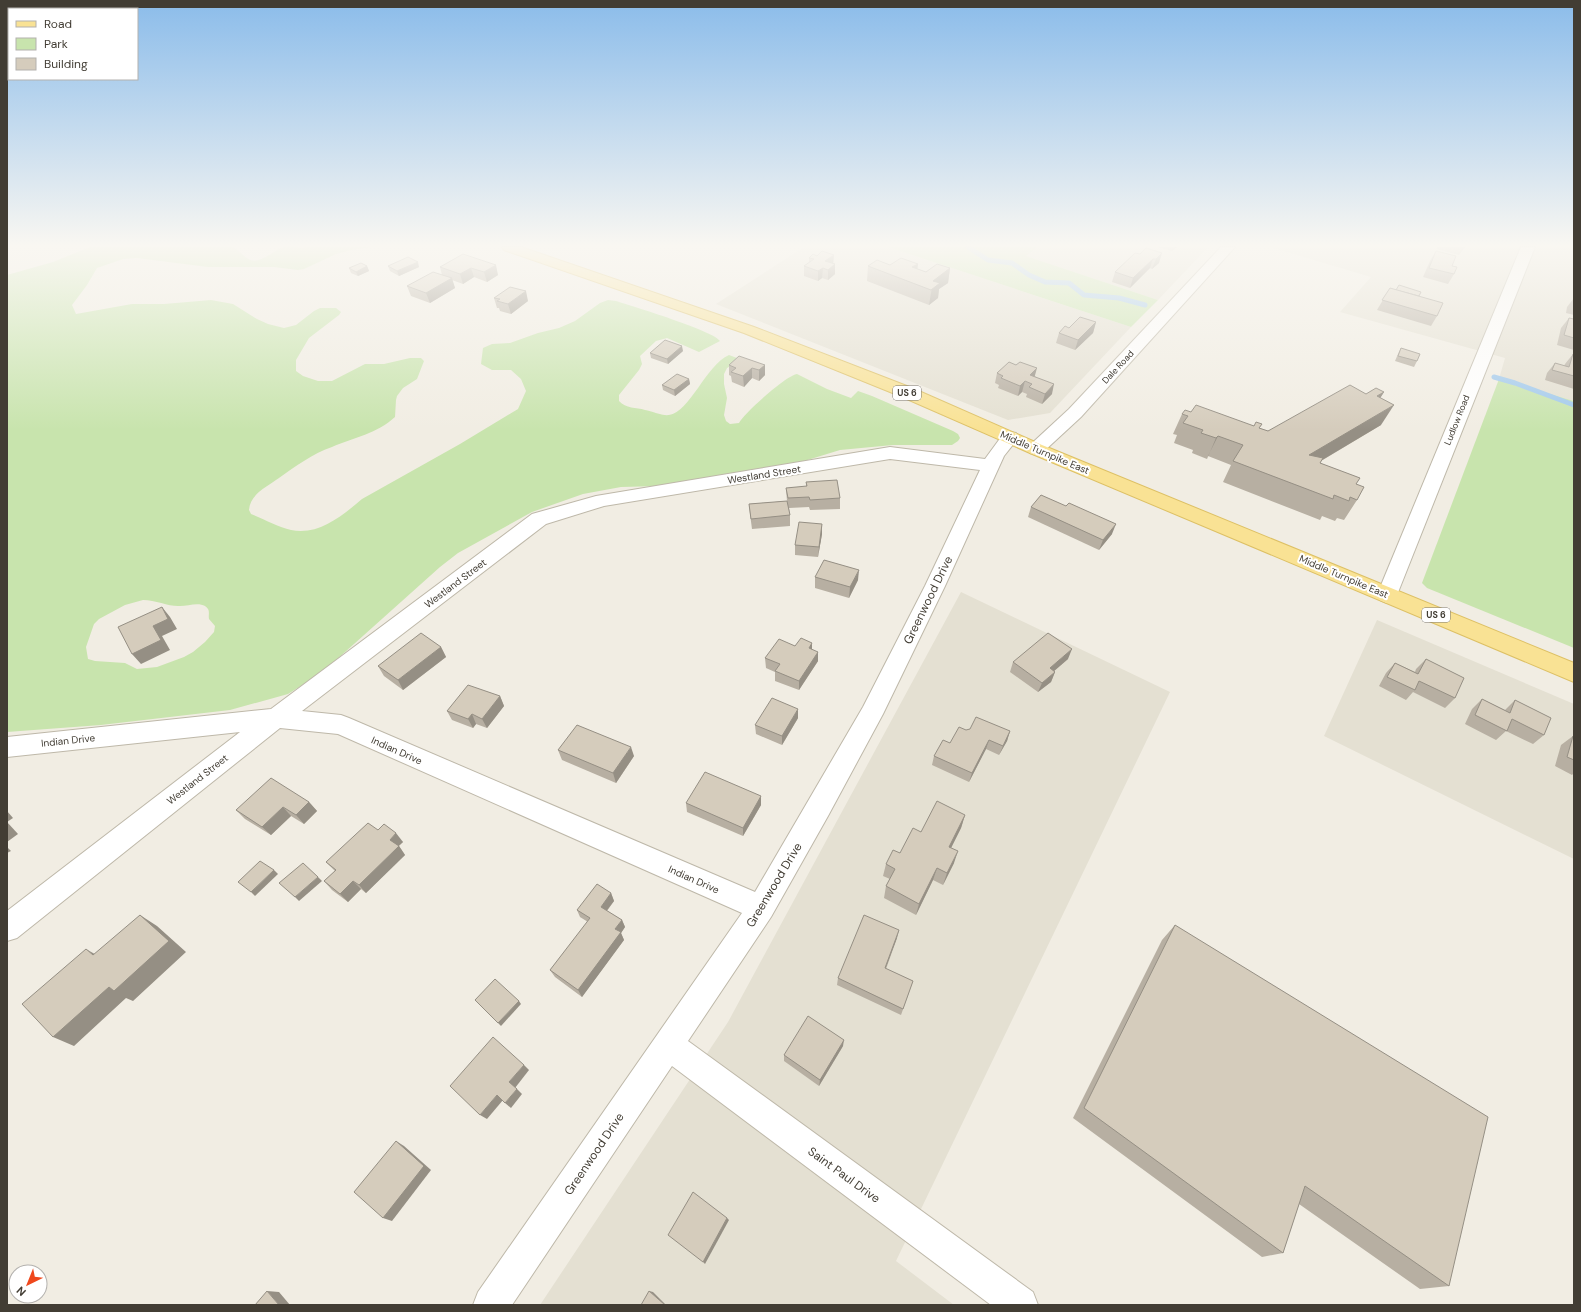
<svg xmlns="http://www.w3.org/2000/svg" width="1581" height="1312" viewBox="0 0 1581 1312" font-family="'DM Sans',sans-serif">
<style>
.residential{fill:#e4e0d2}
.green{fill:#c8e4ad;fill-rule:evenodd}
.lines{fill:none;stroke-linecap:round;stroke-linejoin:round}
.stream{stroke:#a1c9ec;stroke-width:5}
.minor-casing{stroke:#beb8a9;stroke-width:2}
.major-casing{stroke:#ddc065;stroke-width:2}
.minor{fill:#fff;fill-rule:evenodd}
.major{fill:#f9e294;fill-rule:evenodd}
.wall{fill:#b7afa2}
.shaded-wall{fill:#958f84}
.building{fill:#d5ccbc;stroke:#958f84}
.labels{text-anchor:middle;stroke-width:4;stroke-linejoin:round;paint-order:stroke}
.far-street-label{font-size:9px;fill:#423d34;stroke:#fff}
.shield{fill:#fff;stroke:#7b7771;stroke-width:1}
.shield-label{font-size:9px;font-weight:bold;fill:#423d34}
.street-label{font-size:10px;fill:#423d34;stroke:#fff}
.near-street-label{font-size:12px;fill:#423d34;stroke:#fff}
</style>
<rect width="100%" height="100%" fill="#f1ede3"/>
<!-- residential -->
<g class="residential">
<polygon points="804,247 888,247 1131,327 1050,413 1008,420 716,304"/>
<polygon points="1038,247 1208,247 1158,300 1026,256"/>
<polygon points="1270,247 1574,247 1574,401 1499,379 1505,358 1340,312 1371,277"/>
<polygon points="961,592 1170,692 896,1261 954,1305 540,1305 728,1022"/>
<polygon points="1377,620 1574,704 1574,859 1324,736"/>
</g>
<!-- green -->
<g class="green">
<path d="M90,247h144c17,15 18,19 40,5 3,-2 7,-5 11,-5 8,-1 14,2 22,0h65l-21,3 -15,4 -32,15 -6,1 -24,-3h-66l-71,-9 -14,1 -26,9 -10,17 -15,20 4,9 56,-10h32l47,-4 22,4 24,15 11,5 16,4 12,-3 18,-14 6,-3h16l5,4 -2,3 -30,23 -13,22v11l7,5 15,5h14l33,-17h19l26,-6h11l3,3 -7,18 -14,9 -6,8 -1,4 -1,17c-17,16 -42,21 -63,30 -20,7 -36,19 -53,31 -11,8 -29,16 -30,32l2,4c13,5 27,13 40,16 27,6 51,-14 71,-31l98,-55 58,-35 8,-18 -5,-12 -10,-9h-19l-11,-6 2,-16 9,-4 18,-1 28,-10 21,-5 16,-7 25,-18 8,-3 8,1c16,5 98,30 104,40l-21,11 -32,-14 -11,3 -16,15 2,8 -3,6 -20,25v6c7,8 17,6 26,9 7,1 17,6 24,5 21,-3 37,-50 60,-60l8,3 -1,5 -9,5 -3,6v10l3,14 -3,17 2,6 4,3 9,-1c5,-10 48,-48 58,-49l30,15 24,9 7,-7 14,5 81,35 5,3 2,4 -2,3 -6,4h-59l-53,5 -39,12 -142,24 -38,1 -38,7 -51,18 -74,41 -18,14 -105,94 -20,16 -27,17 -58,16 -129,15 -94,7v-457l46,-13zM143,600c13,0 27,7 37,6 8,0 18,-4 25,0 6,4 3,8 4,13l6,7 -1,6 -9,10 -12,10 -9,5 -27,10 -20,2 -12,-6 -30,-2 -7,-2 -2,-12 8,-23 5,-5 26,-14z"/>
<polygon points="888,247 1038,247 1026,256 1158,300 1131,327"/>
<polygon points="1499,379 1574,401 1574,648 1427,588 1422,583"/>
</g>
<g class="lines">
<!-- stream -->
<g class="stream">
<polyline points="968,247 988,260 1012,263 1029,275 1045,282 1069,283 1084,295 1119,298 1145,305"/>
<polyline points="1494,377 1515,383 1574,405"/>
</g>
<!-- minor casing -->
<g class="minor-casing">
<g id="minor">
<polygon points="1221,247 1235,247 1081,417 1042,453 1036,455 1030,453 1027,449 1030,445 1069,409"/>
<polygon points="1521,247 1535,247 1397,595 1394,600 1387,603 1380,600 1377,595"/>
<path d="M1010,432l6,1 3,4 -15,19 -59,130 -62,128 -55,102 -57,101 -83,124 345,251 5,13h-47l-319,-239 -160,239h-39l5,-13 264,-379 -404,-179 -58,-6 -263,210 -10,3v-30l233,-179 -233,25v-20l264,-28 261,-195 64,-18 294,-49 95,12 19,-26zM890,459l90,11 -55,116 -62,121 -108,185 -406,-174 -8,-3 -39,-4 244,-187 58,-18z"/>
</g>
</g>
<!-- major casing -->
<g class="major-casing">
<polygon id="major" points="502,247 521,247 754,327 912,388 1042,445 1574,663 1574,682 1030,453 900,396 744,333 504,250"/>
</g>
<!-- minor -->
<use href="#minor" class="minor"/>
<!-- major -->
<use href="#major" class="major"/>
</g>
<!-- wall -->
<g class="wall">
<polygon points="1157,247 1177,247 1172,251"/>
<polygon points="1437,247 1465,247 1459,255 1436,249"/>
<polygon points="1146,248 1159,263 1152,269 1150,268 1130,288 1112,282 1115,272 1140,254"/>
<polygon points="1436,251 1452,266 1454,274 1448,284 1423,277 1430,261"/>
<polygon points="463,254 498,275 487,282 474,277 463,284 452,280 455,288 430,303 411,296 407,286 442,275 440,267"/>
<polygon points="834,255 833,264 835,264 835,274 828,280 822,278 818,281 804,276 804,266 809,263 809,258 817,256"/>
<polygon points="918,264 917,269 926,272 950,268 948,283 939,289 938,298 929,305 867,281 868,266"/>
<polygon points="367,266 369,271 358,276 351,273 349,268"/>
<polygon points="388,266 419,267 399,276 390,271"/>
<polygon points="1390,288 1419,296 1437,316 1431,326 1377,310"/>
<polygon points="494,298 528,301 511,314 500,311 499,308 497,308"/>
<polygon points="1574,298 1574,315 1566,313 1567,307"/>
<polygon points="1569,318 1574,319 1574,350 1557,345 1561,328"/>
<polygon points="1096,322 1093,333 1075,350 1056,343 1059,333"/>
<polygon points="1401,348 1417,361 1414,367 1395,361 1398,354"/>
<polygon points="683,351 668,364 651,358 650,353"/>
<polygon points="1573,354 1574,354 1574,389 1545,380 1547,373 1555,363 1564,366 1565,364"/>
<polygon points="729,365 765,365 765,375 759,381 752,378 744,387 732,382 731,376 729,375"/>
<polygon points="997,373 1035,376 1052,394 1042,404 1026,397 1027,394 1022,392 1018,396 998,388 999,385 995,383"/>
<polygon points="689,379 690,384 675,396 663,390 662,385"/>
<polygon points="1384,392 1380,398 1381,425 1321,461 1320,463 1356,484 1357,500 1344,520 1337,518 1335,521 1322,516 1320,520 1223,482 1231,465 1208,456 1207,459 1192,453 1193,450 1174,443 1177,435 1173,434 1182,414 1191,412 1254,426 1262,424 1259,428 1268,431 1366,394"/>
<polygon points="806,482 840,498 840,509 810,510 809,507 789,508 790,515 790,526 752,529 750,514 749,504 787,501 786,488 806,487"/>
<polygon points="1031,507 1112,534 1099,550 1028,517"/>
<polygon points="822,524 822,534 818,557 795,555 795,545"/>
<polygon points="815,577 858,580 849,598 815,588"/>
<polygon points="795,646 812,649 818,661 799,690 775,681 775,672 766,668 765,658"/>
<polygon points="441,647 446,657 403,690 384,676 378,666"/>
<polygon points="1068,659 1054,671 1055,672 1051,682 1038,692 1010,672 1013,662"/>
<polygon points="1426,659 1455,698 1445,708 1413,692 1406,700 1379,686 1386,673 1395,663 1415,672 1416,669"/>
<polygon points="500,696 504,706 487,728 476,724 473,728 452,720 447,711"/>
<polygon points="1482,699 1505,710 1515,700 1544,735 1533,744 1506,731 1496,740 1465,724 1472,709"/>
<polygon points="798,718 782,745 756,734 755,725"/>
<polygon points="966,730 1010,731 1007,741 999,755 986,749 969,782 932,765 934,756"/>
<polygon points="1573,736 1574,736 1574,773 1572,775 1555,766 1561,745"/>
<polygon points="558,750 634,756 616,783 562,760"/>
<polygon points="761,796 761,805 743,836 687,812 686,803"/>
<polygon points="309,802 317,811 304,824 291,816 271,835 245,819 236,810"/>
<polygon points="965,815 961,828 951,848 954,863 943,885 933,880 916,915 884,898 886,886 890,879 883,876 886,864 900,853 921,832"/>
<polygon points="378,830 403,842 399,846 405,855 366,893 361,889 348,902 332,890 324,881 335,871 326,862"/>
<polygon points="611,893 614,901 607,911 622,920 625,927 621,933 624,940 582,997 555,977 550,970 588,922 580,917 577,910"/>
<polygon points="1175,925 1449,1286 1420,1289 1299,1204 1283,1253 1262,1257 1073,1118 1162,940"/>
<polygon points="897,938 886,969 913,981 901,1015 837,985 838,978"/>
<polygon points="843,1046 819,1086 784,1061 784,1055"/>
</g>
<!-- shaded-wall -->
<g class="shaded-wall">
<polygon points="1174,247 1177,247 1172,251"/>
<polygon points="1162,253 1159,263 1152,269 1156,259"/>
<polygon points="834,255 833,265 825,261"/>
<polygon points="1153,259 1150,268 1130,288 1133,278"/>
<polygon points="418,262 419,267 399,276 397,271"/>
<polygon points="835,264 835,274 828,280 828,270"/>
<polygon points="918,264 916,278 912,267"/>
<polygon points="496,265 498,275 487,282 484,272"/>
<polygon points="367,266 369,271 358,276 356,272"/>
<polygon points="471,268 474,277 463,284 460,274"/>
<polygon points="823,268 822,278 818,281 818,271"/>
<polygon points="950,268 948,283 939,289 938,298 929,305 933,281"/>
<polygon points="452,278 455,288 430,303 426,293"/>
<polygon points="526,291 528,301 511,314 508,304"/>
<polygon points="1096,322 1093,333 1075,350 1078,340"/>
<polygon points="682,346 683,351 668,364 667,359"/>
<polygon points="765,365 765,375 759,381 759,370"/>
<polygon points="752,368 752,378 744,387 743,376"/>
<polygon points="1037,368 1034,379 1030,375"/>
<polygon points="689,379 690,384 675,396 674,390"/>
<polygon points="1025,381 1022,392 1018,396 1020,386"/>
<polygon points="1054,384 1052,394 1042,404 1045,394"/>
<polygon points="1384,392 1371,413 1377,396"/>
<polygon points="1394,405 1381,425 1297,475 1309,455"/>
<polygon points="1218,436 1208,456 1207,459 1216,438"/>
<polygon points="822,524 822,534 818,557 819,547"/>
<polygon points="1116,524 1112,534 1099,550 1103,540"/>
<polygon points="859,570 858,580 849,598 850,587"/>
<polygon points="162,607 170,617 177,629 162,636 170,650 141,664 132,654"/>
<polygon points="812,643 812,653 809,648"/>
<polygon points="441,647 446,657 403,690 398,680"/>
<polygon points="1072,649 1068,659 1046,678 1050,668"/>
<polygon points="818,652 818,661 799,690 799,681"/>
<polygon points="1055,672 1051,682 1038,692 1042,683"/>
<polygon points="500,696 504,706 487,728 482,719"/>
<polygon points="798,709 798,718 782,745 782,736"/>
<polygon points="472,714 476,724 473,728 468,719"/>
<polygon points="1010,731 1007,741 999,755 1003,746"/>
<polygon points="989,740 986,749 969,782 972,773"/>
<polygon points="631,747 634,756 616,783 613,773"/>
<polygon points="761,796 761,805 743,836 743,828"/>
<polygon points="309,802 317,811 304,824 296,815"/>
<polygon points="283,807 291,816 271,835 262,827"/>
<polygon points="7,811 13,818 7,822"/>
<polygon points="965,815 961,828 945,860 949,847"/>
<polygon points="7,822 18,834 7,842"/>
<polygon points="396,833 403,842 396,848 390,840"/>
<polygon points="399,846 405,855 366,893 359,885"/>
<polygon points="7,847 11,851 7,853"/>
<polygon points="958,851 954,863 943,885 947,873"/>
<polygon points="937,868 933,880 916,915 919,904"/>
<polygon points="274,870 278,874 255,896 251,892"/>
<polygon points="318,877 322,881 299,901 295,897"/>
<polygon points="353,881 361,889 348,902 340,894"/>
<polygon points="611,893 614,901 604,914 601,907"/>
<polygon points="140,915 157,926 186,952 133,1001 126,998 74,1046 53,1037"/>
<polygon points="622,920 625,927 621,933 624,940 582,997 578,990 615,929"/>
<polygon points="899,930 897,938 883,975 885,968"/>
<polygon points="86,949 105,960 93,955"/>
<polygon points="519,1001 521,1004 501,1026 498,1023"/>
<polygon points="844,1040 843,1046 819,1086 820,1080"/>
<polygon points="524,1065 529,1070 515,1088 509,1082"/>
<polygon points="517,1089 522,1094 511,1108 505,1103"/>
<polygon points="497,1095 503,1100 487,1119 480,1115"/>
<polygon points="396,1141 404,1146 431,1170 392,1221 383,1218"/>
<polygon points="727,1218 729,1220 705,1264 703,1262"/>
<polygon points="267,1291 279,1292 290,1305 279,1305"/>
<polygon points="649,1291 653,1292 666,1305 665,1305"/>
</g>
<!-- building -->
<g class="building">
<polygon points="1146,248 1162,253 1156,259 1153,259 1133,278 1115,272 1135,253 1140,254"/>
<polygon points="822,251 834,255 825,261 835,264 828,270 823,268 818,271 804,266 814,259 809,258 813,254 817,256"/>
<polygon points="1436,251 1456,256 1452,266 1457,267 1454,274 1429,268"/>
<polygon points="463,254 496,265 484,272 471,268 460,274 440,267"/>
<polygon points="408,257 418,262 397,271 388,266"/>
<polygon points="901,258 918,264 912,267 926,272 937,264 950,268 933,281 940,283 931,290 868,266 877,260 890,265"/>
<polygon points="361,263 367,266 356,272 349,268"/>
<polygon points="433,272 452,278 426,293 407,286"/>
<polygon points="1399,285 1421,292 1419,296 1396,290"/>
<polygon points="510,287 526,291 508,304 497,301 500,299 494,298"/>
<polygon points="1390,288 1443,303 1437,316 1382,300"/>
<polygon points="1080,317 1096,322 1078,340 1059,333 1065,326 1069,328"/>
<polygon points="1569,318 1574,319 1574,338 1564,335"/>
<polygon points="665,340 682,346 667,359 650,353"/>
<polygon points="1401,348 1420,354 1417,361 1398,356"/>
<polygon points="1573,354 1574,354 1574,376 1552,370 1555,363 1569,367"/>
<polygon points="739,356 765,365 759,370 752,368 743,376 731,372 736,368 729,365"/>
<polygon points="1009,362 1016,365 1020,362 1037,368 1030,375 1054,384 1045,394 1029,387 1032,384 1025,381 1020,386 1001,378 1003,376 997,373"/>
<polygon points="677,374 689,379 674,390 662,385"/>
<polygon points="1350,385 1366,394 1376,388 1384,392 1377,396 1394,405 1309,455 1323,458 1320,463 1360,478 1356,484 1364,487 1357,500 1350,497 1349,501 1334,495 1333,499 1233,461 1243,445 1218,436 1216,438 1201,433 1203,430 1183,423 1188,416 1182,414 1185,410 1191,412 1196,405 1254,426 1256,422 1262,424 1259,428 1268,431"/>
<polygon points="837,480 840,498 810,500 809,497 788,498 786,488 807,486 806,482"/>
<polygon points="1041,495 1066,506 1069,503 1116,524 1103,540 1031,507"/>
<polygon points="787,501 790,515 751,519 749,504"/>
<polygon points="799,522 822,524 819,547 795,545"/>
<polygon points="824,560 859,570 850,587 815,577"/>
<polygon points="162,607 168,619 153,626 161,640 132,654 118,627"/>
<polygon points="421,633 441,647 398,680 378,666"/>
<polygon points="1048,633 1072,649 1050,668 1055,672 1042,683 1013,662"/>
<polygon points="801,638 812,643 809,648 818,652 799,681 775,671 780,664 765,658 779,639 795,646"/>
<polygon points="1426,659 1464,678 1455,698 1419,681 1415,690 1387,677 1395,663 1418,674"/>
<polygon points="468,685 500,696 482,719 472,714 468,719 447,711"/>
<polygon points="772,698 798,709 782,736 755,725"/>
<polygon points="1482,699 1510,713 1515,700 1551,718 1544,735 1512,719 1507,731 1475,715"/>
<polygon points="976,717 1010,731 1003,746 989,740 972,773 934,756 943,740 950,743 959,727 966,730 970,729"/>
<polygon points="577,725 631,747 613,773 558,750"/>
<polygon points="1573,736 1574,736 1574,760 1567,757"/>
<polygon points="705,772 761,796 743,828 686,803"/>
<polygon points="271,778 309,802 296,815 283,807 262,827 236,810"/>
<polygon points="937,801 965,815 949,847 958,851 947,873 937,868 919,904 886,886 895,869 886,864 893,850 900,853 913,828 921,832"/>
<polygon points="368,823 378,830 384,824 396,833 390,840 399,846 359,885 353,881 340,894 324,881 336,870 326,862"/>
<polygon points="260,861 274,870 251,892 238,882"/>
<polygon points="303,863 318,877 295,897 279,883"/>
<polygon points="597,884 611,893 601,907 622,920 615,929 621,932 578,990 550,970 590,918 577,910"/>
<polygon points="140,915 169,941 114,991 109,987 53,1037 22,1004 86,949 93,955"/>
<polygon points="864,915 899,930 885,968 913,981 903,1009 838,978"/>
<polygon points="1175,925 1488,1117 1449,1286 1305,1186 1283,1253 1084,1108"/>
<polygon points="495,979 519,1001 498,1023 475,1000"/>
<polygon points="808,1016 844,1040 820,1080 784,1055"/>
<polygon points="493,1037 524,1065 509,1082 517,1089 505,1103 497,1095 480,1115 450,1086"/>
<polygon points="396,1141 424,1166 383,1218 354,1192"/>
<polygon points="693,1192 727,1218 703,1262 668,1235"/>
<polygon points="267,1291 279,1305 255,1305"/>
<polygon points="649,1291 665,1305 641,1305"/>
</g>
<!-- sky -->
<linearGradient id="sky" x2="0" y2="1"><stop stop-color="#8bbcea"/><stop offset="0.57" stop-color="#f9f7f2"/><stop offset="1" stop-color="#f9f7f2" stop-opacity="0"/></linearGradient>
<rect width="1581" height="430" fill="url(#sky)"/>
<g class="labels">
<!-- far-street labels -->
<g class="far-street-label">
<text transform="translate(1118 367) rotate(-47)" y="3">Dale Road</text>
<text transform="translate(1457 420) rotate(-68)" y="3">Ludlow Road</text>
</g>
<!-- shield labels -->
<g class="shield">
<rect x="893" y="386" width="28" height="14" rx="3"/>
<rect x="1422" y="608" width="28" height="14" rx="3"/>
</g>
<g class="shield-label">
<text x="907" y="396">US 6</text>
<text x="1436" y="618">US 6</text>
</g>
<!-- street labels -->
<g class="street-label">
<text transform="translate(1045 452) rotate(23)" y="4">Middle Turnpike East</text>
<text transform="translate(764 474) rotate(-9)" y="4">Westland Street</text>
<text transform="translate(1344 576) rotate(23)" y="4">Middle Turnpike East</text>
<text transform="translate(455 583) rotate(-37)" y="4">Westland Street</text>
<text transform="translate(68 740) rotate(-6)" y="4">Indian Drive</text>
<text transform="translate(397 750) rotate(24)" y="4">Indian Drive</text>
<text transform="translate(197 779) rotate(-38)" y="4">Westland Street</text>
<text transform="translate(694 879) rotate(24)" y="4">Indian Drive</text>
</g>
<!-- near-street labels -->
<g class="near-street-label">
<text transform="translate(928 600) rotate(-64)" y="4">Greenwood Drive</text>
<text transform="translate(774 885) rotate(-59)" y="4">Greenwood Drive</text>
<text transform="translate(594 1154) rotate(-56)" y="4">Greenwood Drive</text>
<text transform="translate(844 1175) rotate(36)" y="4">Saint Paul Drive</text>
</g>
</g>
<!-- border -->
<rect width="1581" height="1312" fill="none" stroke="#423d34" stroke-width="16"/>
<!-- legend -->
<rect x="8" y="8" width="130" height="72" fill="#ffffff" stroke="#b3b1ae"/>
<rect x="16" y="21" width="20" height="6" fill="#f9e294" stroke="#b3b1ae"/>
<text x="44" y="28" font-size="12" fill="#423d34">Road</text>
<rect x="16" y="38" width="20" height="12" fill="#c8e4ad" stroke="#b3b1ae"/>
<text x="44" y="48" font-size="12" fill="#423d34">Park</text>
<rect x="16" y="58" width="20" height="12" fill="#d5ccbc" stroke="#b3b1ae"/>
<text x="44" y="68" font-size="12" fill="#423d34">Building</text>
<!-- north arrow -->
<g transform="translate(28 1284) rotate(223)"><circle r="19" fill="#ffffff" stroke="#b3b1ae"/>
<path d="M0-3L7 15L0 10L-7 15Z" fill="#ef481c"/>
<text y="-6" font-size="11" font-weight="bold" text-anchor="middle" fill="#423d34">N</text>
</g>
</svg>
